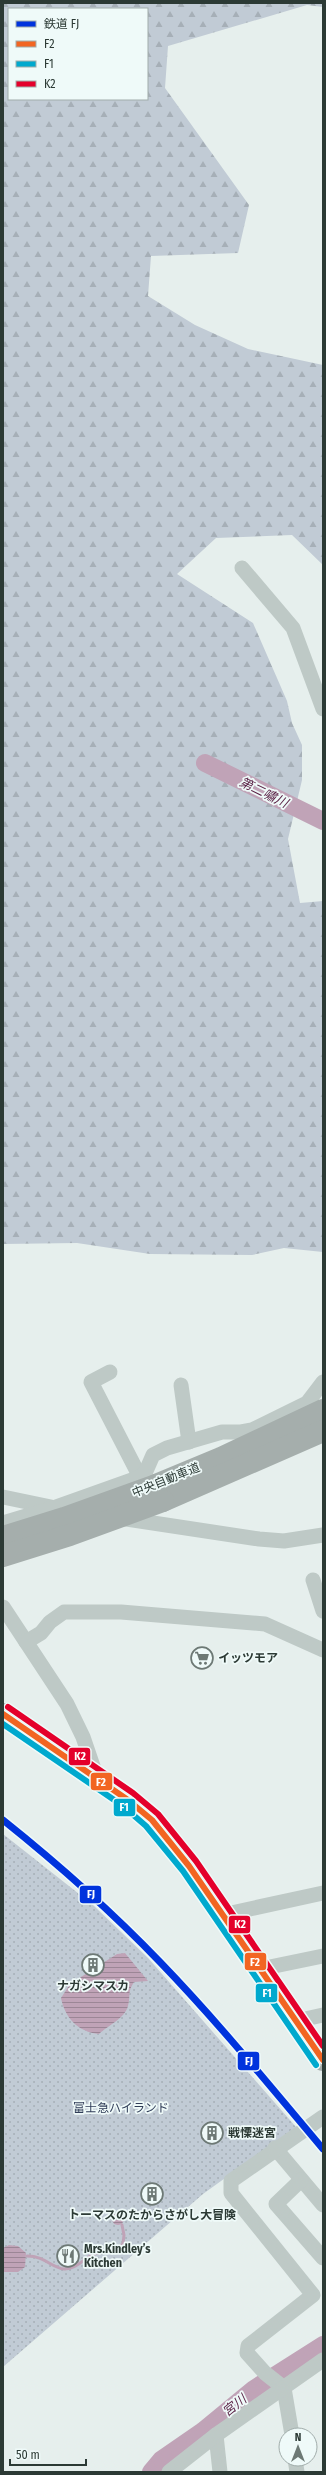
<svg xmlns="http://www.w3.org/2000/svg" width="326" height="2475" viewBox="0 0 326 2475" font-family="'Fira Sans Condensed','Noto Sans JP',sans-serif">
<style>
.forest{fill:url(#forest-firs);fill-rule:evenodd}
.park{fill:url(#park-dots)}
.water{fill:url(#water-rules)}
.lines{fill:none;stroke-linecap:round;stroke-linejoin:round}
.stream{stroke:#c0a3b7;stroke-width:3}
.river{stroke:#c0a3b7;stroke-width:18}
.minor{stroke:#bec9c6;stroke-width:15}
.highway{stroke:#a5aeac;stroke-width:22}
.highway-bridge{stroke:#a5aeac;stroke-width:22}
.bus-1-casing{stroke:#effaf9;stroke-width:9}
.bus-2-casing{stroke:#effaf9;stroke-width:9}
.bus-3-casing{stroke:#effaf9;stroke-width:9}
.bus-1{stroke:#f26522;stroke-width:6}
.bus-2{stroke:#00a9ce;stroke-width:6}
.bus-3{stroke:#e4002b;stroke-width:6}
.rail-1-casing{stroke:#effaf9;stroke-width:10}
.rail-1{stroke:#03d;stroke-width:7}
.labels{text-anchor:middle;stroke-width:3.5;stroke-linejoin:round;paint-order:stroke}
.street-label{font-size:12px;fill:#2c3a35;stroke:#effaf9}
.poi-label{font-size:12px;font-weight:bold;fill:#2c3a35;stroke:#effaf9;text-anchor:start}
.park-label{font-size:12px;fill:#303d58;stroke:#effaf9}
.water-label{font-size:13px;font-style:italic;fill:#5b2246;stroke:#effaf9}
.line-badge{stroke:#effaf9;stroke-width:1.5}
.badge-label{font-size:11px;text-anchor:middle;font-weight:bold;fill:#fff}
</style>
<defs>
<pattern id="forest-firs" width="22" height="20" patternUnits="userSpaceOnUse"><rect width="22" height="20" fill="#c1cbd5"/><path d="M5 1l3.5 6h-7zM16 11l3.5 6h-7z" fill="#a6afb7"/></pattern>
<pattern id="park-dots" width="8" height="8" patternUnits="userSpaceOnUse"><rect width="8" height="8" fill="#c1cbd5"/><path d="M2 2h.1M6 6h.1" fill="none" stroke="#a6afb7" stroke-width="1.8" stroke-linecap="round"/></pattern>
<pattern id="water-rules" width="6" height="5" patternUnits="userSpaceOnUse"><rect width="6" height="5" fill="#c0a3b7"/><path d="M0 2.5h6" fill="none" stroke="#9c8696"/></pattern>
</defs>
<rect width="100%" height="100%" fill="#e6efed"/>
<!-- forest -->
<path class="forest" d="M3,3h320v4l-16,-2 -139,41 -3,42 84,117 -11,48 -87,3 -3,40 47,29 53,24 75,16v200l-31,-30 -76,3 -39,36 76,49 34,78 5,22 10,22v35l-14,59 12,64 23,-2v351l-39,-4 -32,7 -102,-1 -73,-11 -74,1zM9,9h138v90h-138z"/>
<!-- park -->
<polygon class="park" points="3,1834 93,1905 148,1958 296,2127 203,2194 3,2367"/>
<!-- water -->
<g class="water">
<path d="M125,1953l23,28 -14,1c-7,11 -3,13 -6,24 -3,12 -19,19 -29,28 -21,-2 -34,-16 -38,-36l9,-14 47,-30z"/>
<circle cx="118" cy="2219" r="6"/>
<polygon points="9,2245 18,2246 26,2253 25,2267 18,2272 3,2272 3,2248"/>
</g>
<g class="lines">
<!-- stream -->
<path class="stream" d="M27,2256c18,0 25,12 37,13 13,1 21,-13 33,-16 10,-3 17,-2 26,-9l1,-9 -2,-10"/>
<!-- river -->
<g class="river">
<polyline points="205,763 323,821"/>
<polyline points="151,2472 161,2460 203,2431 254,2389 323,2345"/>
</g>
<!-- minor -->
<g class="minor">
<polyline points="242,568 293,628 323,709"/>
<polyline points="110,1372 91,1382 140,1477"/>
<polyline points="181,1385 189,1442"/>
<polyline points="3,1497 51,1507"/>
<polyline points="120,1518 259,1539 284,1541 323,1535"/>
<polyline points="3,1523 53,1508 140,1477 146,1471 153,1455 167,1448 222,1432 241,1432 252,1430 307,1403 323,1382"/>
<polyline points="313,1580 323,1611"/>
<polyline points="3,1607 67,1704 83,1737 97,1778"/>
<polyline points="26,1642 41,1633 50,1622 64,1612 121,1612 265,1624 323,1650"/>
<polyline points="222,1915 323,1893"/>
<polyline points="260,1969 323,1956"/>
<polyline points="296,2021 323,2015"/>
<polyline points="275,2148 323,2205"/>
<polyline points="301,2180 276,2204 323,2258"/>
<polyline points="216,2435 220,2472"/>
<polyline points="292,2435 284,2388 265,2373 247,2353 248,2346 313,2295 231,2193 231,2181 323,2117"/>
<polyline points="295,2459 297,2472"/>
<polyline points="169,2472 216,2435 323,2360"/>
</g>
<!-- highway -->
<g class="highway">
<polyline points="156,1485 221,1458 323,1410"/>
<polyline points="163,1501 323,1431"/>
<polyline points="3,1714 128,1800 152,1820 189,1866 323,2060"/>
</g>
<!-- highway-bridge -->
<g class="highway-bridge">
<polyline points="3,1537 64,1518 156,1485"/>
<polyline points="3,1556 70,1535 163,1501"/>
</g>
<!-- bus-1 casing -->
<g class="bus-1-casing">
<polyline id="bus-1" points="3,1714 128,1800 152,1820 189,1866 323,2060"/>
</g>
<!-- bus-2 casing -->
<g class="bus-2-casing">
<polyline id="bus-2" points="3,1724 123,1806 146,1826 183,1871 316,2065"/>
</g>
<!-- bus-3 casing -->
<g class="bus-3-casing">
<polyline id="bus-3" points="8,1707 133,1793 158,1814 196,1861 323,2046"/>
</g>
<!-- bus-1 -->
<use href="#bus-1" class="bus-1"/>
<!-- bus-2 -->
<use href="#bus-2" class="bus-2"/>
<!-- bus-3 -->
<use href="#bus-3" class="bus-3"/>
<!-- rail-1 casing -->
<g class="rail-1-casing">
<path id="rail-1" d="M3,1820c55,44 108,91 157,142 57,59 110,124 163,187"/>
</g>
<!-- rail-1 -->
<use href="#rail-1" class="rail-1"/>
</g>
<!-- icons -->
<defs>
<g id="supermarket-ring" transform="scale(1.15)"><circle r="9.5" fill="#effaf9" stroke="#6d7975" stroke-width="1.5"/><path d="M-6-5.5h2.5l.6 2H6L4.5 2H-2.5L-4.4-4H-6ZM-1.5 3.2a1.3 1.3 0 1 0 .1 0ZM3 3.2a1.3 1.3 0 1 0 .1 0Z" fill="#6d7975"/></g>
<g id="building-ring" transform="scale(1.15)"><circle r="9.5" fill="#effaf9" stroke="#6d7975" stroke-width="1.5"/><path d="M-4-6H4V6H1V3H-1V6H-4ZM-2.5-4.3h1.7v1.8h-1.7ZM.8-4.3h1.7v1.8H.8ZM-2.5-1h1.7V.8h-1.7ZM.8-1h1.7V.8H.8Z" fill="#6d7975"/></g>
<g id="restaurant-ring" transform="scale(1.15)"><circle r="9.5" fill="#effaf9" stroke="#6d7975" stroke-width="1.5"/><path d="M-5-6h1v4h1v-4h1v4h1v-4h1v5L-1.5 .5V6h-2V.5L-5-1ZM5-6V6H3V1.5H1.5Q1.5-4 5-6Z" fill="#6d7975"/></g>
</defs>
<g fill-rule="evenodd">
<use href="#supermarket-ring" x="202" y="1658"/>
<use href="#building-ring" x="93" y="1965"/>
<use href="#building-ring" x="212" y="2133"/>
<use href="#building-ring" x="152" y="2194"/>
<use href="#restaurant-ring" x="68" y="2256"/>
</g>
<g class="labels">
<!-- street labels -->
<g class="street-label">
<text transform="translate(166 1480) rotate(-22)" y="4">中央自動車道</text>
</g>
<!-- poi labels -->
<g class="poi-label">
<text x="218" y="1662">イッツモア</text>
<text x="93" y="1990" text-anchor="middle">ナガシマスカ</text>
<text x="228" y="2137">戦慄迷宮</text>
<text x="152" y="2219" text-anchor="middle">トーマスのたからさがし大冒険</text>
<text x="84" y="2253">Mrs.Kindley’s<tspan x="84" dy="14">Kitchen</tspan></text>
</g>
<!-- park labels -->
<g class="park-label">
<text x="121" y="2112">富士急ハイランド</text>
</g>
<!-- water labels -->
<g class="water-label">
<text transform="translate(264 792) rotate(26)" y="5">第二嘯川</text>
<text transform="translate(234 2405) rotate(-39)" y="5">宮川</text>
</g>
</g>
<g class="line-badge">
<rect x="68" y="1747" width="23" height="19" rx="4" fill="#e4002b"/>
<rect x="90" y="1772" width="23" height="19" rx="4" fill="#f26522"/>
<rect x="113" y="1798" width="23" height="19" rx="4" fill="#00a9ce"/>
<rect x="79" y="1885" width="23" height="19" rx="4" fill="#03d"/>
<rect x="228" y="1915" width="23" height="19" rx="4" fill="#e4002b"/>
<rect x="244" y="1952" width="23" height="19" rx="4" fill="#f26522"/>
<rect x="255" y="1983" width="23" height="20" rx="4" fill="#00a9ce"/>
<rect x="237" y="2051" width="23" height="20" rx="4" fill="#03d"/>
</g>
<g class="badge-label">
<text x="80" y="1760">K2</text>
<text x="101" y="1786">F2</text>
<text x="124" y="1811">F1</text>
<text x="91" y="1898">FJ</text>
<text x="240" y="1928">K2</text>
<text x="255" y="1966">F2</text>
<text x="267" y="1997">F1</text>
<text x="249" y="2065">FJ</text>
</g>
<!-- border -->
<rect width="326" height="2475" fill="none" stroke="#2c3a35" stroke-width="8"/>
<!-- legend -->
<rect x="8" y="8" width="140" height="92" fill="#effaf9" stroke="#a1adab"/>
<rect x="16" y="21" width="20" height="6" fill="#0033dd" stroke="#a1adab"/>
<text x="44" y="28" font-size="12" fill="#2c3a35">鉄道 FJ</text>
<rect x="16" y="41" width="20" height="6" fill="#f26522" stroke="#a1adab"/>
<text x="44" y="48" font-size="12" fill="#2c3a35">F2</text>
<rect x="16" y="61" width="20" height="6" fill="#00a9ce" stroke="#a1adab"/>
<text x="44" y="68" font-size="12" fill="#2c3a35">F1</text>
<rect x="16" y="81" width="20" height="6" fill="#e4002b" stroke="#a1adab"/>
<text x="44" y="88" font-size="12" fill="#2c3a35">K2</text>
<!-- north arrow -->
<g transform="translate(298 2447)"><circle r="19" fill="#effaf9" stroke="#a1adab"/>
<path d="M0-3L7 15L0 10L-7 15Z" fill="#6d7975"/>
<text y="-6" font-size="11" font-weight="bold" text-anchor="middle" fill="#2c3a35">N</text>
</g>
<!-- scale -->
<path d="M10 2459v6h76v-6" fill="none" stroke="#2c3a35" stroke-width="2"/>
<text x="16" y="2459" font-size="12" fill="#2c3a35" stroke="#effaf9" stroke-width="3" paint-order="stroke">50 m</text>
</svg>
